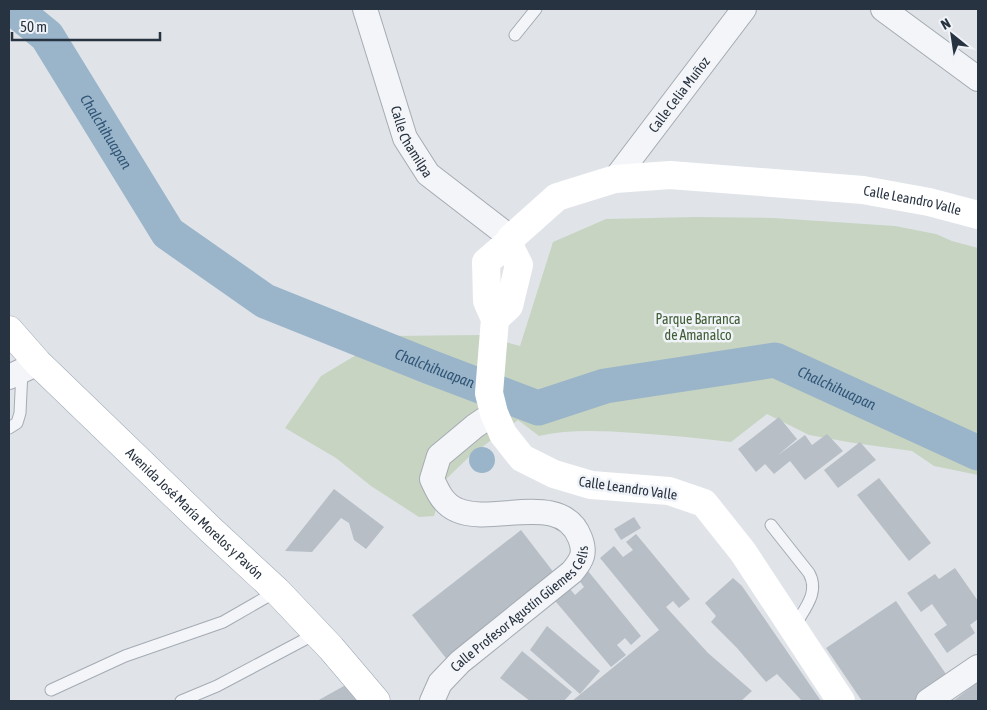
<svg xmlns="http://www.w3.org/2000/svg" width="987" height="710" viewBox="0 0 987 710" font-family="'Asap Condensed',sans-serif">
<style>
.green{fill:#c7d4c1}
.water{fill:#9ab5ca}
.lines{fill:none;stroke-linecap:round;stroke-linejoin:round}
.river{stroke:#9ab5ca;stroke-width:35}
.building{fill:#b7bec6}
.lane-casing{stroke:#a5abb3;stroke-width:13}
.street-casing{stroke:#a5abb3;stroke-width:26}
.primary-casing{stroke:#9faab6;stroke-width:29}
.lane{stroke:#f3f5f8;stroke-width:11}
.street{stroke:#f3f5f8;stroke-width:24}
.secondary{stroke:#fff;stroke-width:28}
.primary{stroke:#fff;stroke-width:28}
.labels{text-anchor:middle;stroke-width:5;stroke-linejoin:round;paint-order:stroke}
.street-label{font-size:14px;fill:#283341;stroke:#f0f3f7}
.park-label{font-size:14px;fill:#405d35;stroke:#f0f3f7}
.water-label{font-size:15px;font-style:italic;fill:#315576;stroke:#f0f3f7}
</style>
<rect width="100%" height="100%" fill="#e0e4e9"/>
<!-- green -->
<path class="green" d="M695,217l79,1 121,8 41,8 16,7 26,7v227l-44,-9 -22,-15 -58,-8 -45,-8 -42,-21 -36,28c-32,-4 -64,-7 -96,-9 -33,-2 -64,-4 -96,3l-21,-16 -49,37 -29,28v12l-6,19 -15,1 -48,-31 -35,-28 -51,-30 36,-52 67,-40 92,-1 40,11 33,-104 53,-23z"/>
<!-- water -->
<circle class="water" cx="482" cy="460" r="13"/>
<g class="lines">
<!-- river -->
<path class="river" id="s1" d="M14,9l33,27 121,197 97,68 165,66 108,41 67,-22 170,-26 203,93"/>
</g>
<!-- building -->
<g class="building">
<polygon points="779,417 797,439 777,456 805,435 812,445 827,434 843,451 805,480 790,461 774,474 765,464 756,472 738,449"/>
<polygon points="860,442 876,460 838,488 824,470"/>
<polygon points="879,478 931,543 909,561 857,495"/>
<polygon points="334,489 384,527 366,549 354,540 349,523 341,518 312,552 285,551"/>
<polygon points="634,517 641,528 621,540 614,529"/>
<polygon points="521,530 558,578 449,662 412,615"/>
<polygon points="636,534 690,599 679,608 673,601 666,607 708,653 752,691 741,701 572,701 659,630 600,558 614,546 623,557 633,550 626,542"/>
<polygon points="955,568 978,601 978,619 970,625 975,633 947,653 934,634 947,625 932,604 921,612 907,593 935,574 939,579"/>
<polygon points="588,571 641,636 631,645 625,638 617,645 626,655 611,667 551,596 566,584 575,595 584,587 578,579"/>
<polygon points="733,578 742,586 821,701 802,701 777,674 766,682 737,648 711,622 716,616 705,603"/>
<polygon points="896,601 950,680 919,701 862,701 826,648"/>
<polygon points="547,626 600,671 580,694 530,650"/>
<polygon points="522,651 572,692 564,701 530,701 500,678"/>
<polygon points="351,682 364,701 317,701"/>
<polygon points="978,682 978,701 953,701"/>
</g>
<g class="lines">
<!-- lane casing -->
<g class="lane-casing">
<g id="lane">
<polyline points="515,35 536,9"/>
<polyline points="9,428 17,423 20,413 22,371"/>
<path d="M771,525l38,48c11,20 -5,36 -15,54"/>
<polyline points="51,690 125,656 223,622 277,591"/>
<polyline points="181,701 217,686 317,633"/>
</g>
</g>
<!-- street casing -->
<g class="street-casing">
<g id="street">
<path id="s2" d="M365,9l40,129 23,36 83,64"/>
<polyline points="883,9 978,79"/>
<path id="s3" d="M615,179l129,-170"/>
<polyline points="9,377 38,363"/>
<path id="s4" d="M432,701l8,-18 20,-21 112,-90c10,-12 14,-19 8,-34 -18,-48 -88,-12 -123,-28 -14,-6 -19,-18 -25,-31l7,-23 36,-30 19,-13"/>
<polyline points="928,701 978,667"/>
</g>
</g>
<!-- primary casing -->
<g class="primary-casing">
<g id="primary">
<path id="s6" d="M9,330l29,33 173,167 66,61 54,57 45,53"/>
</g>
</g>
<!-- lane -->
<use href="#lane" class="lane"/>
<!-- street -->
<use href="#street" class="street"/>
<!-- secondary -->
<g class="secondary">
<polyline points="495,319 509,306 519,265 508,243"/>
<path id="s5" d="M841,701l-98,-149 -39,-49 -35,-12 -78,-6 -37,-11 -32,-16 -19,-24 -9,-21 -5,-20 6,-74 -8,-18 -1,-39 22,-19 3,-5 46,-41 58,-18 55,-4 193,15 66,12 49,13"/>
</g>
<!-- primary -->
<use href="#primary" class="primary"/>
</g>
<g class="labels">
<!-- street labels -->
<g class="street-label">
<text dy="5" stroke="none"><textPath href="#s3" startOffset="106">Calle Celia Muñoz</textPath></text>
<text dy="5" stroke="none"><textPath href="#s2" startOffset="141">Calle Chamilpa</textPath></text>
<text dy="5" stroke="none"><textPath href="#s5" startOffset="1094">Calle Leandro Valle</textPath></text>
<text transform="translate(628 488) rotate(8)" y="5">Calle Leandro Valle</text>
<text dy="5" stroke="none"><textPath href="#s6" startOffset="261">Avenida José María Morelos y Pavón</textPath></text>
<text dy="5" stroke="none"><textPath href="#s4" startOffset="130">Calle Profesor Agustín Güemes Celis</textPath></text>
</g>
<!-- park labels -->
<g class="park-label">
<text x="698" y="324">Parque Barranca<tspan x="698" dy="16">de Amanalco</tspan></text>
</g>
<!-- water labels -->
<g class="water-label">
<text dy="5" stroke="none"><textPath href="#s1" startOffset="155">Chalchihuapan</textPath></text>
<text dy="5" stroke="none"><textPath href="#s1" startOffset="575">Chalchihuapan</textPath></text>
<text dy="5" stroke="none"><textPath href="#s1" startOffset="996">Chalchihuapan</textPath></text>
</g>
</g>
<!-- border -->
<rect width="987" height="710" fill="none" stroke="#283341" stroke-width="20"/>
<!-- north arrow -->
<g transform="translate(952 35) rotate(330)" stroke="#f0f3f7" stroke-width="4" paint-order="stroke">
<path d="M0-4L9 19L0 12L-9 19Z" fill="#283341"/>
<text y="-8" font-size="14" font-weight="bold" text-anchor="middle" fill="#283341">N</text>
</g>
<!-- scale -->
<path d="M12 32v8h148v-8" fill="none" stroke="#283341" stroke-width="2.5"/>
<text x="20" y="32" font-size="15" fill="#283341" stroke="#f0f3f7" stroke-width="4" paint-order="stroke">50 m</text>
</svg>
